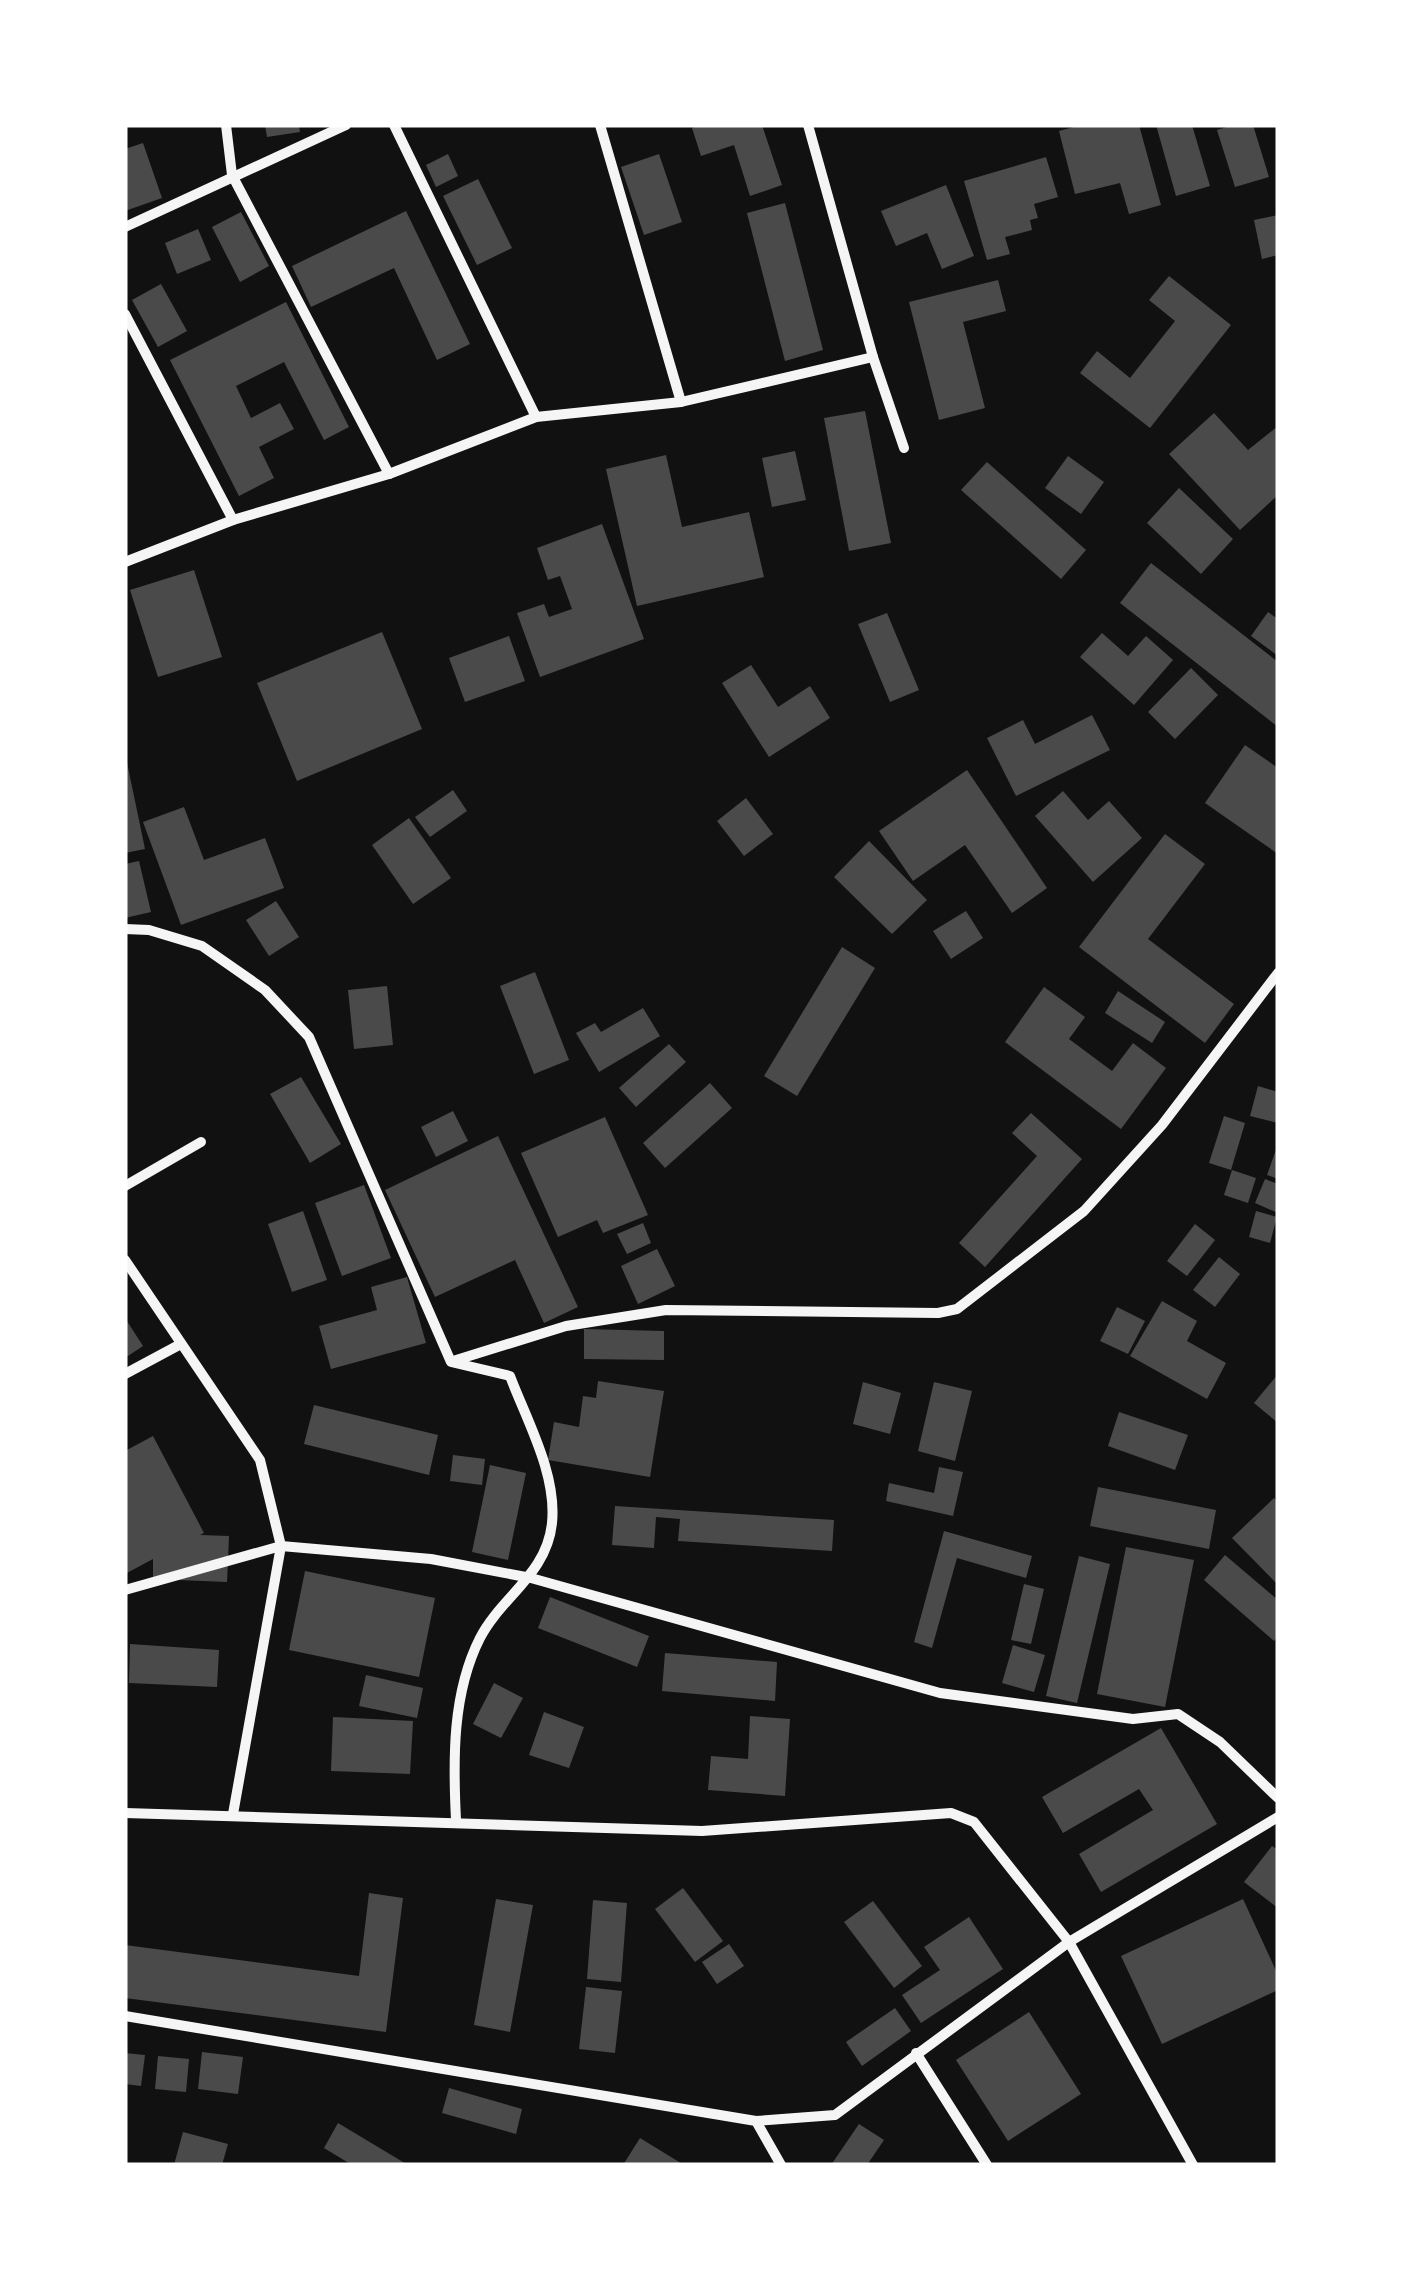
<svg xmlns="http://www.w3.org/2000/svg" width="1403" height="2290" viewBox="0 0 1403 2290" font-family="Mulish,sans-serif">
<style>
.building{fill:#4a4a4a}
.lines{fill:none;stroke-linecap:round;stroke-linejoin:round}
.minor{stroke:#f5f5f5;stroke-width:10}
</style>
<rect width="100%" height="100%" fill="#111"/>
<!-- building -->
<g class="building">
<polygon points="265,125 299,125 300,132 267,137"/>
<polygon points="700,125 762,125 782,185 750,196 734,145 701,156 692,128"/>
<polygon points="1081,125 1139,125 1161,205 1129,214 1120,183 1075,194 1059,131"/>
<polygon points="1156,125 1192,125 1210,186 1176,196"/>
<polygon points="1233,125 1253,125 1269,177 1235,187 1217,130"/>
<polygon points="143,143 162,198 125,211 125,149"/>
<polygon points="448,154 458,176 436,187 426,165"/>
<polygon points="659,154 682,222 644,235 621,167"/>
<polygon points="1046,157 1058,197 1034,204 1038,218 1030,220 1032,230 1005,237 1010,254 987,260 964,181"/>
<polygon points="478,179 512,248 477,265 443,196"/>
<polygon points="946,185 974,256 942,269 927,233 896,246 881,211"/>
<polygon points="785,203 823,350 785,361 747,213"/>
<polygon points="406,211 470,344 437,360 394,268 311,307 292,266"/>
<polygon points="241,212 269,266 240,282 212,227"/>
<polygon points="1278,215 1278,255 1262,259 1254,220"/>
<polygon points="198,229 211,260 177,274 165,243"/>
<polygon points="1169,276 1231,325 1150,428 1080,373 1097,351 1130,378 1175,321 1149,300"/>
<polygon points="998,280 1006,311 963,322 985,408 939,420 909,302"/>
<polygon points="161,284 187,331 158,347 132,300"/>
<polygon points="286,302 349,427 324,440 284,362 236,386 251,418 280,403 294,429 259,447 274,478 239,496 170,360"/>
<polygon points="865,411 891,543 849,551 824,418"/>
<polygon points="1214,413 1248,450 1278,426 1278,495 1240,530 1169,454"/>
<polygon points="795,451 806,500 772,507 762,458"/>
<polygon points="666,455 682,527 749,512 764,577 637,606 606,469"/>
<polygon points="1068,456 1104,482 1081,514 1045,488"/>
<polygon points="987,462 1086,550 1061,579 961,490"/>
<polygon points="1179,488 1233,539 1201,574 1147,523"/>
<polygon points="602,524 644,639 540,677 517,613 544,604 549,617 572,609 560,576 548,580 537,548"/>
<polygon points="1151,563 1278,662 1278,727 1120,603"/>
<polygon points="194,570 222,657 158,677 130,590"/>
<polygon points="1268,612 1278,619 1278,656 1251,636"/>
<polygon points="887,613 919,690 890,702 858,624"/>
<polygon points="382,632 422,729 297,781 257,683"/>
<polygon points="1102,633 1128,656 1146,636 1173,660 1134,705 1080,657"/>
<polygon points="509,636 525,681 465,702 449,658"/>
<polygon points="751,665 778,707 810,686 830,718 769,757 722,683"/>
<polygon points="1191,668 1218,695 1175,739 1148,712"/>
<polygon points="1092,715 1110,750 1016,796 987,738 1023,720 1035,744"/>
<polygon points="1245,745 1278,768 1278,854 1205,803"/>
<polygon points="125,753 145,849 125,853"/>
<polygon points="967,770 1047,888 1012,913 965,845 913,881 879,831"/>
<polygon points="453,790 467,811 430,837 415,817"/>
<polygon points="1063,791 1088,820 1109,801 1142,838 1093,882 1035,816"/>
<polygon points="746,798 773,834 744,856 717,821"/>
<polygon points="184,807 204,860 265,838 284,888 181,925 143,822"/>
<polygon points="409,818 451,878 413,904 372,845"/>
<polygon points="1165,834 1205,864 1148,939 1234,1004 1205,1043 1079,947"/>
<polygon points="869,841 927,900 892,934 834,877"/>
<polygon points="139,861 151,912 125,918 125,864"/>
<polygon points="276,901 299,937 269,956 246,920"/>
<polygon points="966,911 983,938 951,959 933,931"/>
<polygon points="842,947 875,968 797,1096 764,1076"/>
<polygon points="535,972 569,1060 534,1074 500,986"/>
<polygon points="387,986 393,1045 354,1049 348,990"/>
<polygon points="1044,987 1085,1017 1069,1039 1112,1071 1133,1043 1166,1068 1121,1129 1005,1042"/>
<polygon points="1118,991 1165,1022 1152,1043 1105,1013"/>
<polygon points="643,1008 660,1036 599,1072 576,1033 595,1023 601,1032"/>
<polygon points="669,1044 686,1062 636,1107 619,1088"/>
<polygon points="301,1077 341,1144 310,1163 270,1094"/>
<polygon points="710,1083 732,1108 665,1168 643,1143"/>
<polygon points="1258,1086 1278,1092 1278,1123 1250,1116"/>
<polygon points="453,1111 468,1141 436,1157 421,1127"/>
<polygon points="1031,1113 1082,1159 985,1267 959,1243 1037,1156 1012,1133"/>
<polygon points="1224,1116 1245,1123 1231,1170 1209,1163"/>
<polygon points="605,1117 648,1215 603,1233 597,1220 558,1237 521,1153"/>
<polygon points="498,1136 578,1307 544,1323 515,1260 435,1297 385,1190"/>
<polygon points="1278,1144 1278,1179 1267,1175"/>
<polygon points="1232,1170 1256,1178 1248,1203 1224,1195"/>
<polygon points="1265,1179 1278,1184 1278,1213 1255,1203"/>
<polygon points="364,1185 391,1258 342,1276 315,1203"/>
<polygon points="303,1211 327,1280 292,1292 268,1224"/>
<polygon points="1256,1211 1277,1217 1270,1243 1249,1237"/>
<polygon points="643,1223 651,1243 627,1254 617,1234"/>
<polygon points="1195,1224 1215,1240 1187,1276 1167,1261"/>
<polygon points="657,1249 675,1286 638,1304 621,1266"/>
<polygon points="1219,1257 1240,1274 1215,1307 1193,1290"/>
<polygon points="407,1277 426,1343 331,1369 319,1326 377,1310 371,1287"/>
<polygon points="1162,1301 1197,1321 1187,1341 1226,1363 1207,1399 1130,1356"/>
<polygon points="1117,1307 1145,1321 1128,1354 1100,1341"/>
<polygon points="125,1318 143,1346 125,1358"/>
<polygon points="584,1329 664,1331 664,1360 584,1359"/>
<polygon points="1278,1374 1278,1423 1254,1403"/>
<polygon points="598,1381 664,1391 650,1477 548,1460 554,1422 579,1427 583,1396 596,1398"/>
<polygon points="863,1382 901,1393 890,1434 853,1424"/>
<polygon points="934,1382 972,1391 955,1461 918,1451"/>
<polygon points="314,1405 438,1435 429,1475 304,1444"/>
<polygon points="1119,1412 1188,1435 1175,1470 1108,1446"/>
<polygon points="153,1436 204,1533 200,1535 229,1536 227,1582 153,1579 153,1559 125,1574 125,1451"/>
<polygon points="453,1455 485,1459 482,1485 450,1481"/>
<polygon points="490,1465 526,1473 508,1560 472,1552"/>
<polygon points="939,1467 963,1472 953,1516 886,1501 889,1483 934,1493"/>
<polygon points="1098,1487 1216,1510 1209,1549 1090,1526"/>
<polygon points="1274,1498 1278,1502 1278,1585 1232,1538"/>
<polygon points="615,1506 834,1520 832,1551 678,1541 680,1519 656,1517 654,1548 612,1545"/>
<polygon points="944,1531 1032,1556 1026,1578 957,1558 932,1648 914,1642"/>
<polygon points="1126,1547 1194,1560 1165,1707 1097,1694"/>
<polygon points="1225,1555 1278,1600 1278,1636 1274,1641 1204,1580"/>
<polygon points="1079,1556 1110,1564 1077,1703 1046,1696"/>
<polygon points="305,1571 435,1598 419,1677 289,1650"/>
<polygon points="1024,1584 1044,1589 1031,1644 1011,1640"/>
<polygon points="550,1597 649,1636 637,1667 538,1628"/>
<polygon points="130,1644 219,1650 217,1687 129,1683"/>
<polygon points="1013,1645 1045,1655 1034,1692 1002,1683"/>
<polygon points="665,1653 777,1662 775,1701 662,1691"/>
<polygon points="366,1675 423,1688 417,1718 359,1706"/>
<polygon points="494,1683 523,1698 501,1738 473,1724"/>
<polygon points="544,1712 584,1727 569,1768 529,1755"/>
<polygon points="750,1716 790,1719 785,1796 708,1790 711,1756 748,1759"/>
<polygon points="333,1717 413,1721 410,1774 331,1771"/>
<polygon points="1161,1728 1217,1824 1101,1892 1079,1854 1153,1810 1139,1789 1063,1833 1042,1797"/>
<polygon points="1272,1846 1278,1850 1278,1908 1244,1882"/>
<polygon points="683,1888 723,1941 695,1962 655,1909"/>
<polygon points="369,1893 403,1898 386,2032 125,1998 125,1945 359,1976"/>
<polygon points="496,1899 533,1905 510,2032 474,2025"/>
<polygon points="1243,1899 1278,1975 1278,1990 1162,2044 1121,1956"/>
<polygon points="593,1900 627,1903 621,1982 587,1979"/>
<polygon points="873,1901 922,1966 894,1988 844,1922"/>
<polygon points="969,1917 1003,1969 921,2023 902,1995 940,1970 924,1947"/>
<polygon points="729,1944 744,1966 717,1984 702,1962"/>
<polygon points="586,1987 622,1991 615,2053 579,2049"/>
<polygon points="895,2008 911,2031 862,2066 846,2042"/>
<polygon points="1029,2012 1081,2094 1008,2141 956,2060"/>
<polygon points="202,2052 243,2057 238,2094 198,2089"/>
<polygon points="125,2053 145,2055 141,2086 125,2084"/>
<polygon points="158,2056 189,2059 186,2092 155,2089"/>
<polygon points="449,2088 522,2109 516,2134 442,2113"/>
<polygon points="338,2123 408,2165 352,2165 324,2148"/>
<polygon points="859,2124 884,2140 867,2165 831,2165"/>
<polygon points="183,2132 228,2144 222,2165 174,2165"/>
<polygon points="640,2138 684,2165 623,2165"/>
</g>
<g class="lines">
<!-- minor -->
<g class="minor">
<polyline points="226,125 232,175 389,474"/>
<polyline points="394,125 536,417"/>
<polyline points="600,125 681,402"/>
<polyline points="808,125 873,357 904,448"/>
<polyline points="125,227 346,125"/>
<polyline points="125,314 233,520"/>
<polyline points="125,562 233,520 389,474 536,417 681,402 873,357"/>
<path d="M125,929l24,1 53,16 63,44 44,47 142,325 59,14c17,45 47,98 42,147 -5,51 -51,74 -72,115 -28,55 -27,122 -24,182"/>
<polyline points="125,1186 201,1142"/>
<polyline points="125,1260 260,1460 281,1546 233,1814"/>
<polyline points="453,1361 566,1326 666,1310 938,1313 957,1309 1084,1211 1162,1125 1278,973"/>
<polyline points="125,1374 179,1345"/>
<polyline points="125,1590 281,1546 431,1559 531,1578 940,1693 1133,1719 1178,1714 1220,1742 1278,1798"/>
<polyline points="125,1813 702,1831 951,1813 974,1822 1069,1942 1193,2165"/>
<polyline points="125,2016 756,2121 781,2165"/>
<polyline points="916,2053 987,2165"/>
<polyline points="756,2121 835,2115 1069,1942 1278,1817"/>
</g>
</g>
<!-- border -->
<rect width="1403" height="2290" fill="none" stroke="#ffffff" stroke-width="255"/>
</svg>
